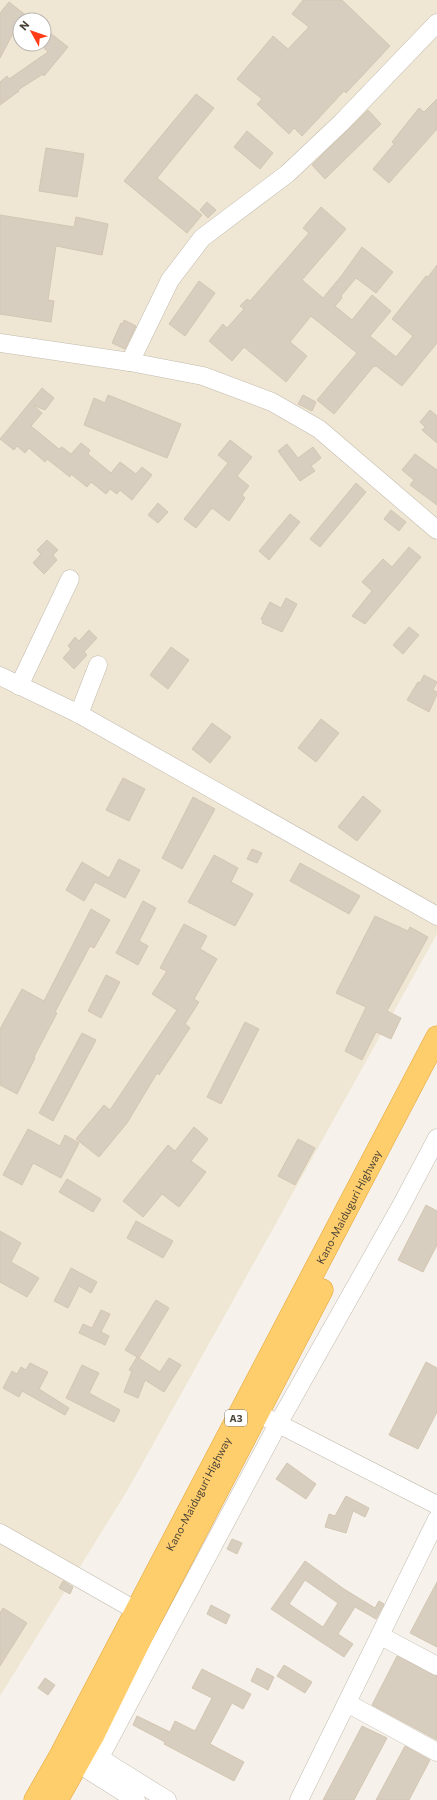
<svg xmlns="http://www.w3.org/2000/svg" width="437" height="1800" font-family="Commissioner,sans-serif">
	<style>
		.education { fill: #efe7d4; fill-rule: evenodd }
		.building { fill: #d8cec0; stroke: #d3c6b2; fill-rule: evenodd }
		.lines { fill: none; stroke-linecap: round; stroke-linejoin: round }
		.minor-casing { stroke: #c2baad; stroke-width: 19 }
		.highway-casing { stroke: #e2a438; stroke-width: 23 }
		.minor { stroke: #fff; stroke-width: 18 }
		.highway { stroke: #ffce6c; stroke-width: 22 }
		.labels { text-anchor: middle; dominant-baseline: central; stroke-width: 4; stroke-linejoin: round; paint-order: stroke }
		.shield { fill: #fff; stroke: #807b74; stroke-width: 1 }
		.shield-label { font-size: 10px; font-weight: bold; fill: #4a4338 }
		.street-label { font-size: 11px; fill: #4a4338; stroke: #fff }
	</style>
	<rect width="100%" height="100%" fill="#f6f2eb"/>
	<!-- education -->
	<path class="education" d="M0,0H437V934L127,1491L0,1696ZM20,20H44V44H20Z"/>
	<!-- building -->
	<g class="building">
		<path d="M303,0H342L390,46L346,93L344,91L302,136L294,128L289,134L257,104L262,99L237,79L273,36L288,49L309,27L292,14Z"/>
		<path d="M9,2L32,20H20L0,58V13Z"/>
		<path d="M44,28L68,47L44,76L43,74L18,90L19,91L0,105V82L7,76L9,79L48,52L44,48Z"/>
		<path d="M196,94L214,108L157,178L202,215L187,233L124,181Z"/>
		<path d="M437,99V129L389,183L373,169L394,144L392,142L419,108L424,112Z"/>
		<path d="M368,110L381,124L325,179L312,165Z"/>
		<path d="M247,131L273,153L260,169L234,147Z"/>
		<path d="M46,148L84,154L77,197L39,191Z"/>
		<path d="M207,202L216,210L208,218L200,210Z"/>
		<path d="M321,207L346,229L302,280L323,298L342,275L362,247L393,272L376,293L356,278L341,296L342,298L335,306L352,320L372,295L391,311L370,336L396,357L413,336L392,319L426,276L428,277L437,265V343L402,386L376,366L373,367L334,414L317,400L357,353L311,316L290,342L307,356L286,382L244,347L232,361L209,341L223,324L227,328L244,309L240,306L247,299L250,301L309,233L303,228Z"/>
		<path d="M0,215L74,227L76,217L108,224L102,255L56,246L48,300L54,301L51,322L0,314Z"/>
		<path d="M199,281L215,293L185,336L169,324Z"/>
		<path d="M124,320L136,326L125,349L112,343L121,323L123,324Z"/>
		<path d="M42,388L54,398L45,410L33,405L42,413L31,426L59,449L62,447L71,454L81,443L90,450L88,454L111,473L120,462L136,474L142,467L152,475L132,500L120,490L117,494L110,489L106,494L91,482L87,487L71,474L70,477L47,459L45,462L29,448L25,453L17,446L14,450L0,439Z"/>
		<path d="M108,395L181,424L167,458L84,425L94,398L105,403Z"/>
		<path d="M303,395L316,402L312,411L298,404Z"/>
		<path d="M430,410L437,416V443L422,430L425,427L420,422Z"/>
		<path d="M230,440L252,457L237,476L249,486L242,495L245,498L229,521L212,508L196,528L184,519L228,463L218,455Z"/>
		<path d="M287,444L298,458L313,447L321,458L311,466L315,471L300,481L278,451Z"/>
		<path d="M415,454L437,470V505L410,485L414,480L402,470Z"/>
		<path d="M356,483L366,492L320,547L310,539Z"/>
		<path d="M158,503L168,512L158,523L148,515Z"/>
		<path d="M391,510L406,522L399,531L384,519Z"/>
		<path d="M290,514L300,522L269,560L259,551Z"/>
		<path d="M47,540L58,550L53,555L57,560L44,574L33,563L41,554L37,550Z"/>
		<path d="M409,547L421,557L365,624L352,616L372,591L362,582L383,559L392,567Z"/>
		<path d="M286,598L297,604L282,632L262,623L263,621L261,619L270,602L281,608Z"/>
		<path d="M409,627L419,635L403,654L393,645Z"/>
		<path d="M89,630L97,638L84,652L87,655L74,669L63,658L71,649L68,646L75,637L79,641Z"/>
		<path d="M171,647L189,660L168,689L150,675Z"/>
		<path d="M424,675L437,682L433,690L437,692V694L429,712L407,700L418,682L420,683Z"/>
		<path d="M321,719L339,733L316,762L298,748Z"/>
		<path d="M212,723L231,737L210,763L192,749Z"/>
		<path d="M123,778L145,789L129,821L106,810Z"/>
		<path d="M363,796L381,811L357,841L338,827Z"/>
		<path d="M193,797L215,809L182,869L162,858Z"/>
		<path d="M252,849L262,853L257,863L247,859Z"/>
		<path d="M214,855L238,868L231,882L253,894L235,926L188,902Z"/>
		<path d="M119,859L140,870L125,898L95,882L84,901L66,890L82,862L109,878Z"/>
		<path d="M300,863L360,896L349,914L290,881Z"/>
		<path d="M143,901L156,908L139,941L148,946L138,965L116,953Z"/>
		<path d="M91,909L110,920L94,948L90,946L55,1012L57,1013L34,1057L35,1058L17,1094L0,1085V1029L22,989L44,1001Z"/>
		<path d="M375,916L408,931L410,927L428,937L387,1011L401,1018L391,1039L376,1032L362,1060L345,1051L366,1007L336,993Z"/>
		<path d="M184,924L207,936L200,949L217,959L194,999L199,1002L185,1024L190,1028L159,1075L157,1073L127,1123L99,1157L76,1139L104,1105L110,1110L177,1010L152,994L167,971L160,968Z"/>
		<path d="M106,975L120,982L101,1018L88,1011Z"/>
		<path d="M245,1022L259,1029L221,1104L207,1097Z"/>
		<path d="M82,1033L96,1040L53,1121L39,1113Z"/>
		<path d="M194,1127L208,1139L191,1161L206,1172L179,1207L162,1194L143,1217L123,1201L168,1145L175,1151Z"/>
		<path d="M28,1129L60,1146L65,1135L79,1143L61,1178L33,1163L22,1185L3,1175Z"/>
		<path d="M298,1139L315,1148L295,1185L278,1176Z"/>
		<path d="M67,1179L101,1199L93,1212L59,1192Z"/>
		<path d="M426,1205L437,1211V1245L423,1272L398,1260Z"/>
		<path d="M136,1221L173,1241L163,1258L127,1238Z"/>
		<path d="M0,1231L21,1243L11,1262L39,1278L27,1297L0,1282Z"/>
		<path d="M71,1268L97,1282L91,1293L79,1286L68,1308L54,1301Z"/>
		<path d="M156,1300L169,1308L139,1358L125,1350Z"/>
		<path d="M101,1310L110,1314L101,1332L109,1336L105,1345L79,1333L83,1324L92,1328Z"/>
		<path d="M137,1357L160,1372L169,1358L181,1365L164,1392L145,1380L138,1398L124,1392L132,1371L129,1370Z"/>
		<path d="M426,1362L437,1368V1412L418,1449L389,1435Z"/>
		<path d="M30,1363L48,1372L39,1389L69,1408L65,1415L22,1391L19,1397L3,1388L12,1371L17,1374L21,1367L26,1370Z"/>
		<path d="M82,1365L99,1373L89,1393L120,1410L114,1422L66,1398Z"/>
		<path d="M287,1463L316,1484L306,1499L276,1479Z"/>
		<path d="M346,1496L369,1508L365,1517L353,1511L346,1533L325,1527L329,1514L335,1516Z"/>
		<path d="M232,1539L242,1543L237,1554L227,1549Z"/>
		<path d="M305,1561L344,1589L375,1608L379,1601L384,1604L376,1619L355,1607L338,1634L353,1644L344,1657L271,1609ZM305,1580L338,1603L323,1627L289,1604Z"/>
		<path d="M63,1581L73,1587L70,1594L59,1588Z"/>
		<path d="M437,1582V1647L410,1633Z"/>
		<path d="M211,1605L230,1615L226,1624L207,1614Z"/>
		<path d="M3,1608L27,1623L0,1666V1613Z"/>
		<path d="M397,1656L437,1676V1740L372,1705Z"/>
		<path d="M284,1665L312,1682L305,1693L277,1676Z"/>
		<path d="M257,1668L274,1677L268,1690L251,1681Z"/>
		<path d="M202,1669L251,1694L243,1709L232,1703L210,1744L244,1762L234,1781L164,1744L165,1742L133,1725L137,1716L170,1732L175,1721L195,1731L212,1698L192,1688Z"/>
		<path d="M45,1678L55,1685L48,1695L38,1688Z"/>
		<path d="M362,1726L387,1738L354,1800H323Z"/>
		<path d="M405,1746L430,1760L409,1800H376Z"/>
	</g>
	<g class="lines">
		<defs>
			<g id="minor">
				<path d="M0,343L130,362L203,376L272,402L319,429L437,530"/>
				<path d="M130,362L170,280L202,238L287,174L341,123L437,23"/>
				<path d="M0,676L79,714L437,916"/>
				<path d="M19,686L70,579"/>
				<path d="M79,714L98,665"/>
				<path d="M267,1418L437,1505"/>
				<path d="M0,1533L135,1610"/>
				<path d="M381,1636L437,1666"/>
				<path d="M347,1703L437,1752"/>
				<path d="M98,1757L167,1800"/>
				<path d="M82,1766L136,1800"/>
				<path d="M92,1772L278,1424L401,1206L437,1138"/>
				<path d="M299,1800L437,1519"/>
			</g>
			<g id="highway">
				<path id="s1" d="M35,1800L59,1758L437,1037"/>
				<path d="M57,1800L94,1734L151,1618L322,1290"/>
			</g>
		</defs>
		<!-- minor casing -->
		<use href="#minor" class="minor-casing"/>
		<!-- highway casing -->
		<use href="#highway" class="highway-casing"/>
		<!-- minor -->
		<use href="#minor" class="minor"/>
		<!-- highway -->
		<use href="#highway" class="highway"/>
	</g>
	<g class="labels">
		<!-- shield labels -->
		<rect class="shield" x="225" y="1410" width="22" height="16" rx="3"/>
		<g class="shield-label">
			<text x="236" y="1418">A3</text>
		</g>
		<!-- street labels -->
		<g class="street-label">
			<text stroke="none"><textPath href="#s1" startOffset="671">Kano-Maiduguri Highway</textPath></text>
			<text stroke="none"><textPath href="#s1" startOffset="347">Kano-Maiduguri Highway</textPath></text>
		</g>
	</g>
	<!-- north arrow -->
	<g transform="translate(32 32) rotate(310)"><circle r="19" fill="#ffffff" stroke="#b7b4af"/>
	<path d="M0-3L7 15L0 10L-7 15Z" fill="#ff3b18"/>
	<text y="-6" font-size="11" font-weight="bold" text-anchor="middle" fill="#4a4338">N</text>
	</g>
</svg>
